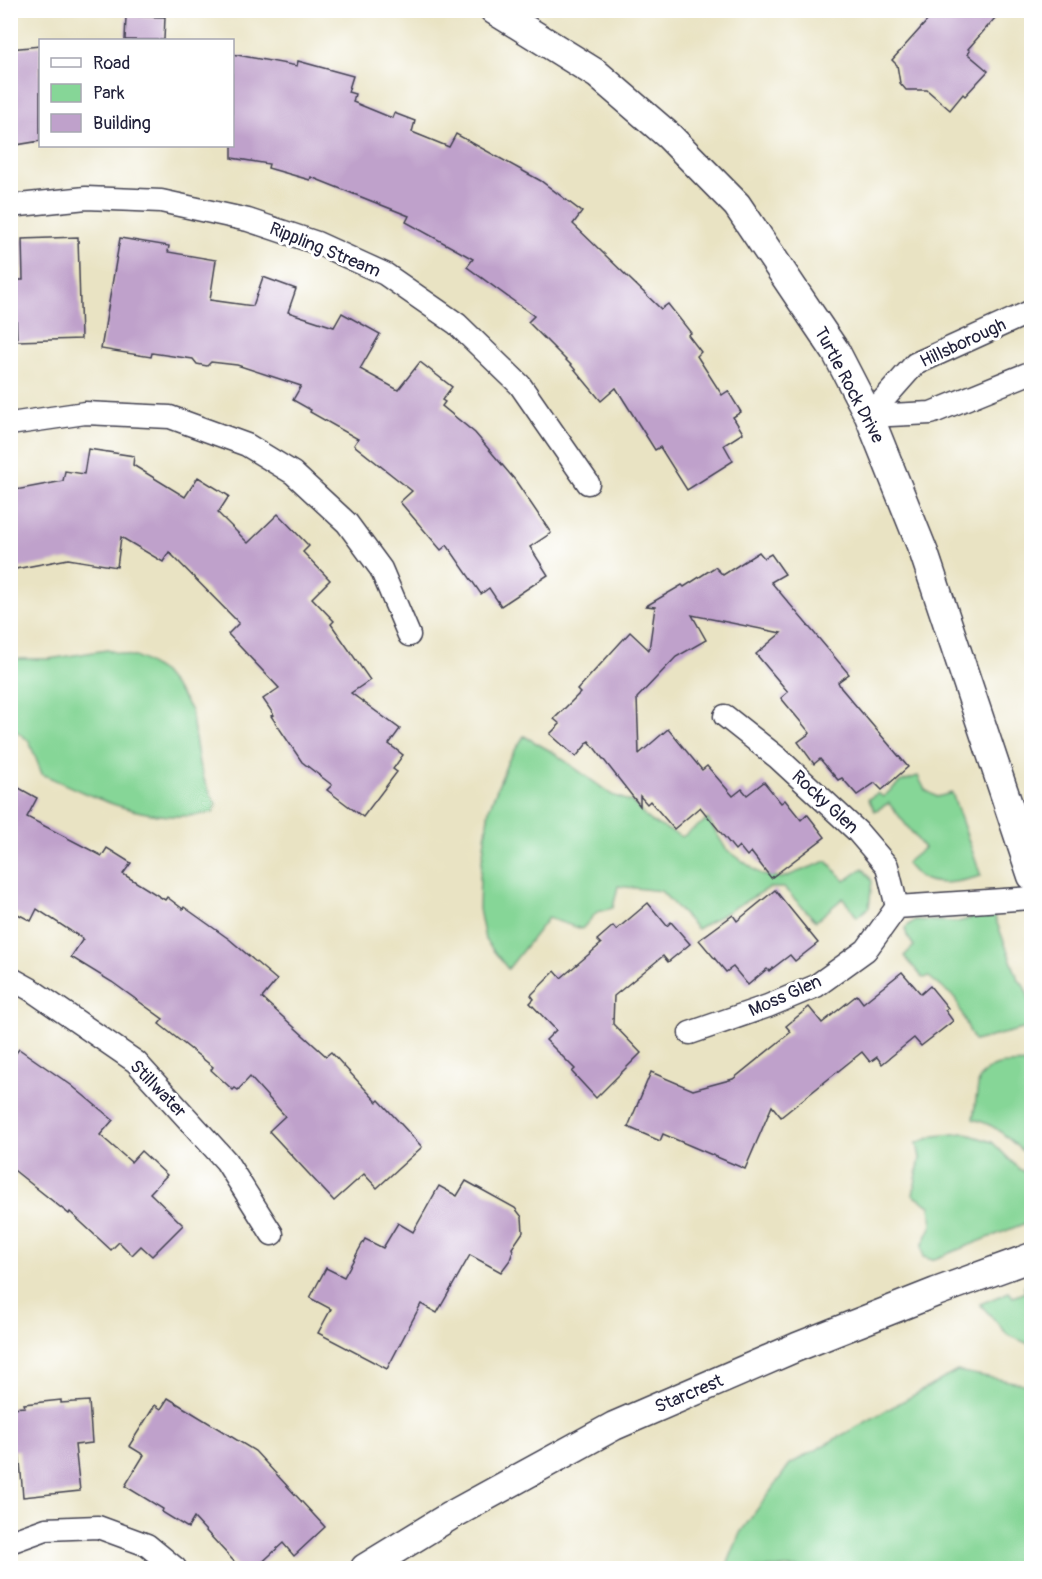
<svg xmlns="http://www.w3.org/2000/svg" width="1042" height="1579" font-family="Pangolin,sans-serif">
	<style>
		.green { fill: #86d697; stroke: #547c69; stroke-width: 1.5 }
		.building { fill: #bfa1cb }
		.lines { fill: none; stroke-linecap: round; stroke-linejoin: round }
		.minor-casing { stroke: #403f4f; stroke-width: 25 }
		.tertiary-casing { stroke: #403f4f; stroke-width: 31 }
		.minor { stroke: #fff; stroke-width: 22 }
		.tertiary { stroke: #fff; stroke-width: 28 }
		.labels { text-anchor: middle; dominant-baseline: central; stroke-width: 6; stroke-linejoin: round; paint-order: stroke }
		.street-label { font-size: 18px; fill: #22223b; stroke: #fff }
	</style>
	<rect width="100%" height="100%" fill="#fff"/>
	<filter id="ink" filterUnits="userSpaceOnUse"><feTurbulence type="fractalNoise" baseFrequency=".0167" numOctaves="2"/><feDisplacementMap in="SourceGraphic" scale="12" xChannelSelector="R" yChannelSelector="G"/><feConvolveMatrix kernelMatrix="1 2 1 2 8 2 1 2 1" color-interpolation-filters="sRGB"/></filter>
	<filter id="wash" filterUnits="userSpaceOnUse"><feTurbulence type="fractalNoise" baseFrequency=".008" numOctaves="4" result="noise"/><feDisplacementMap in="SourceGraphic" scale="24" xChannelSelector="R" yChannelSelector="G"/><feGaussianBlur stdDeviation="1.35" result="paint"/><feColorMatrix in="noise" values="0 0 0 0 0 0 0 0 0 0 0 0 0 0 0 0 0 1.4 0 .05"/><feComposite in="paint" operator="in"/></filter>
	<g filter="url(#wash)">
		<rect width="100%" height="100%" fill="#e9e3c3"/>
		<!-- green -->
		<g class="green">
			<path d="M107,650L142,659L163,673L184,699L191,711L199,764L205,782L216,804L214,812C151,827 98,799 42,774L29,741L11,727V659H49Z"/>
			<path d="M524,736L554,753L612,795L632,802L650,821L682,837L708,819L726,849L762,875L782,878L827,861L845,881L863,868L872,881L869,907L857,917L843,898L816,921L784,888H769L697,929L661,891L618,886L613,908L597,912L582,929L548,918L508,969L485,940L479,909L480,876L489,809L508,761Z"/>
			<path d="M918,776L925,790L937,797L952,793L981,876C963,881 937,888 920,877C915,874 910,867 906,863L924,848L889,803L875,811L868,799L878,793L883,797L900,782Z"/>
			<path d="M993,912L1018,979C1031,991 1031,1011 1031,1027L974,1041L955,998L929,977L923,978L904,956L914,946L907,936L905,928L915,920L958,922Z"/>
			<path d="M1031,1063H1032L1031,1158C1008,1141 1003,1127 973,1119L979,1080C990,1059 1013,1065 1031,1063Z"/>
			<path d="M964,1133L992,1142L1019,1169L1031,1175V1221L932,1260L923,1257L922,1246L932,1225L930,1206L913,1195L920,1158L917,1143L935,1136Z"/>
			<path d="M1031,1283V1345L1008,1335L980,1304L1009,1292L1013,1297L1025,1292L1024,1286Z"/>
			<path d="M957,1371L1029,1385L1031,1382V1568H726L740,1533L790,1464Z"/>
		</g>
		<g id="blocks">
			<!-- building -->
			<g class="building">
				<path d="M937,10H1002L968,49L970,51L968,54L988,71L965,96L963,94L950,110L927,90H906L900,83L897,65L892,60Z"/>
				<path d="M126,16L165,17L164,40H125Z"/>
				<path d="M40,46V141L10,146V49Z"/>
				<path d="M232,54L297,66L298,61L353,76L348,92L355,94L353,102L392,118L394,113L415,121L412,132L449,147L456,134L541,181L582,212L573,224L661,309L668,304L691,333L688,335L701,352L697,356L722,395L728,391L741,412L733,417L743,433L724,445L733,461L687,490L660,447L655,450L616,388L601,401L572,366L528,322L534,316L467,267L473,259L406,222L409,216L311,177L310,180L268,168L269,164L232,158Z"/>
				<path d="M78,237L81,339L17,341L15,280H23L22,239Z"/>
				<path d="M120,238L169,246L168,252L216,260L210,300L253,306L263,277L296,289L288,312L334,327L342,313L380,334L360,369L398,390L420,362L452,387L442,400L445,402L442,406L475,433L515,480L551,533L530,547L548,575L501,606L489,588L481,594L447,545L441,550L400,502L412,491L354,445L358,439L310,412L311,410L293,400L301,386L237,365L211,362L207,366L197,364L193,359L152,353L151,357L101,349Z"/>
				<path d="M88,449L134,456L133,465L185,497L198,477L229,496L218,513L248,543L278,514L309,546L303,552L330,580L312,598L334,621L331,624L370,680L351,693L400,729L389,744L403,755L393,769L397,772L363,817L327,790L332,785L302,762L271,716L274,715L263,699L279,688L228,634L239,623L169,552L163,562L121,537L117,567L68,559L10,570V491L63,481L65,471L84,474Z"/>
				<path d="M759,552L764,558L771,554L785,574L771,582L849,674L838,682L841,688L908,767L882,790L875,783L857,795L842,778L838,780L820,759L814,764L798,742L810,733L781,698L788,692L756,654L781,633L692,615L706,640L676,657L637,698L639,754L668,729L702,770L707,766L733,796L742,789L747,795L764,782L781,803L785,800L801,820L807,814L825,837L771,878L751,852L747,856L739,846L735,850L700,807L674,829L650,801L647,804L640,796V806L589,741L576,757L550,734L560,724L554,719L580,693L577,690L630,632L649,650L655,607L646,606L682,585L684,587L715,567L723,575Z"/>
				<path d="M10,783L37,798L27,817L102,856L107,848L131,863L123,874L165,900L167,897L183,909L184,907L229,939L277,980L262,998L326,1056L331,1052L377,1102L379,1100L422,1147L377,1188L364,1174L334,1201L269,1131L285,1116L250,1077L238,1090L235,1088L233,1090L211,1070L213,1067L159,1024L163,1019L112,982L71,957L83,939L37,909L31,921L10,910Z"/>
				<path d="M775,890L818,943L795,961L790,955L769,971L767,969L748,985L733,967L726,972L699,940L733,915L737,921Z"/>
				<path d="M648,903L667,926L671,922L690,944L668,962L663,956L614,996L613,1024L641,1053L596,1098L572,1072L575,1069L546,1040L556,1030L530,1003L534,999L531,995L555,971L561,978L601,944L597,940L613,926L616,930Z"/>
				<path d="M902,972L921,994L930,986L948,1008L945,1010L953,1021L921,1046L914,1038L882,1064L877,1057L870,1062L862,1052L781,1117L772,1106L745,1169L663,1134L660,1141L628,1127L651,1072L693,1090L733,1079L791,1032L786,1026L809,1007L822,1023L857,995L863,1003Z"/>
				<path d="M19,1049L71,1085L113,1120L100,1135L131,1162L141,1151L167,1175L150,1193L183,1225L152,1256L141,1246L132,1255L119,1242L111,1250L70,1212L69,1214L10,1167V1061Z"/>
				<path d="M466,1181L515,1208L522,1217L523,1232L512,1248L513,1251L510,1260L501,1272L470,1255L437,1313L421,1304L387,1369L318,1333L331,1309L310,1298L326,1268L344,1277L365,1239L383,1248L398,1223L413,1232L439,1186L457,1196Z"/>
				<path d="M168,1398L255,1451L325,1527L294,1556L283,1543L255,1569H241L194,1518L188,1528L162,1512L163,1509L125,1486L144,1455L129,1446L155,1405L161,1409Z"/>
				<path d="M61,1400V1403L89,1401L92,1443L75,1445L80,1491L23,1497L19,1450L10,1451V1408L25,1407L24,1404Z"/>
			</g>
		</g>
	</g>
	<g filter="url(#ink)">
		<use href="#blocks" fill-opacity="0" stroke="#403f4f" stroke-width="1.5"/>
		<g class="lines">
			<defs>
				<g id="minor">
					<path d="M10,206L86,198L161,201L248,220L317,243L385,274L457,324L520,385L588,483"/>
					<path d="M869,416L915,364L1032,311"/>
					<path d="M869,416L931,413L1032,372"/>
					<path d="M10,424L85,413L170,417L247,445L293,473L347,523L381,569L409,635"/>
					<path d="M725,716L778,758L857,831L887,866L897,907"/>
					<path d="M10,978L30,989L136,1062L226,1161L272,1234"/>
					<path d="M690,1033L768,1006L816,986L866,950L897,907L1032,898"/>
					<path d="M10,1542L46,1529L98,1527L147,1545L175,1568"/>
				</g>
				<g id="tertiary">
					<path d="M494,10L597,74L669,136L737,205L836,352L869,416L924,553L1032,876"/>
					<path d="M365,1568L450,1516L614,1426L797,1347L936,1292L1032,1257"/>
				</g>
			</defs>
			<!-- minor casing -->
			<use href="#minor" class="minor-casing"/>
			<!-- tertiary casing -->
			<use href="#tertiary" class="tertiary-casing"/>
			<!-- minor -->
			<use href="#minor" class="minor"/>
			<!-- tertiary -->
			<use href="#tertiary" class="tertiary"/>
		</g>
	</g>
	<g class="labels">
		<!-- street labels -->
		<g class="street-label">
			<text transform="translate(325 250) rotate(22)">Rippling Stream</text>
			<text transform="translate(963 343) rotate(-25)">Hillsborough</text>
			<text transform="translate(849 385) rotate(62)">Turtle Rock Drive</text>
			<text transform="translate(825 802) rotate(43)">Rocky Glen</text>
			<text transform="translate(785 996) rotate(-24)">Moss Glen</text>
			<text transform="translate(158 1089) rotate(46)">Stillwater</text>
			<text transform="translate(689 1394) rotate(-23)">Starcrest</text>
		</g>
	</g>
	<!-- margin -->
	<rect width="1042" height="1579" fill="none" stroke="#fff" stroke-width="36"/>
	<!-- legend -->
	<rect x="39" y="39" width="195" height="108" fill="#ffffff" stroke="#a7a7b1" stroke-width="1.5"/>
	<rect x="51" y="58" width="30" height="9" fill="#ffffff" stroke="#a7a7b1" stroke-width="1.5"/>
	<text x="93" y="69" font-size="18" fill="#22223b">Road</text>
	<rect x="51" y="84" width="30" height="18" fill="#86d697" stroke="#a7a7b1" stroke-width="1.5"/>
	<text x="93" y="99" font-size="18" fill="#22223b">Park</text>
	<rect x="51" y="114" width="30" height="18" fill="#bfa1cb" stroke="#a7a7b1" stroke-width="1.5"/>
	<text x="93" y="129" font-size="18" fill="#22223b">Building</text>
</svg>
